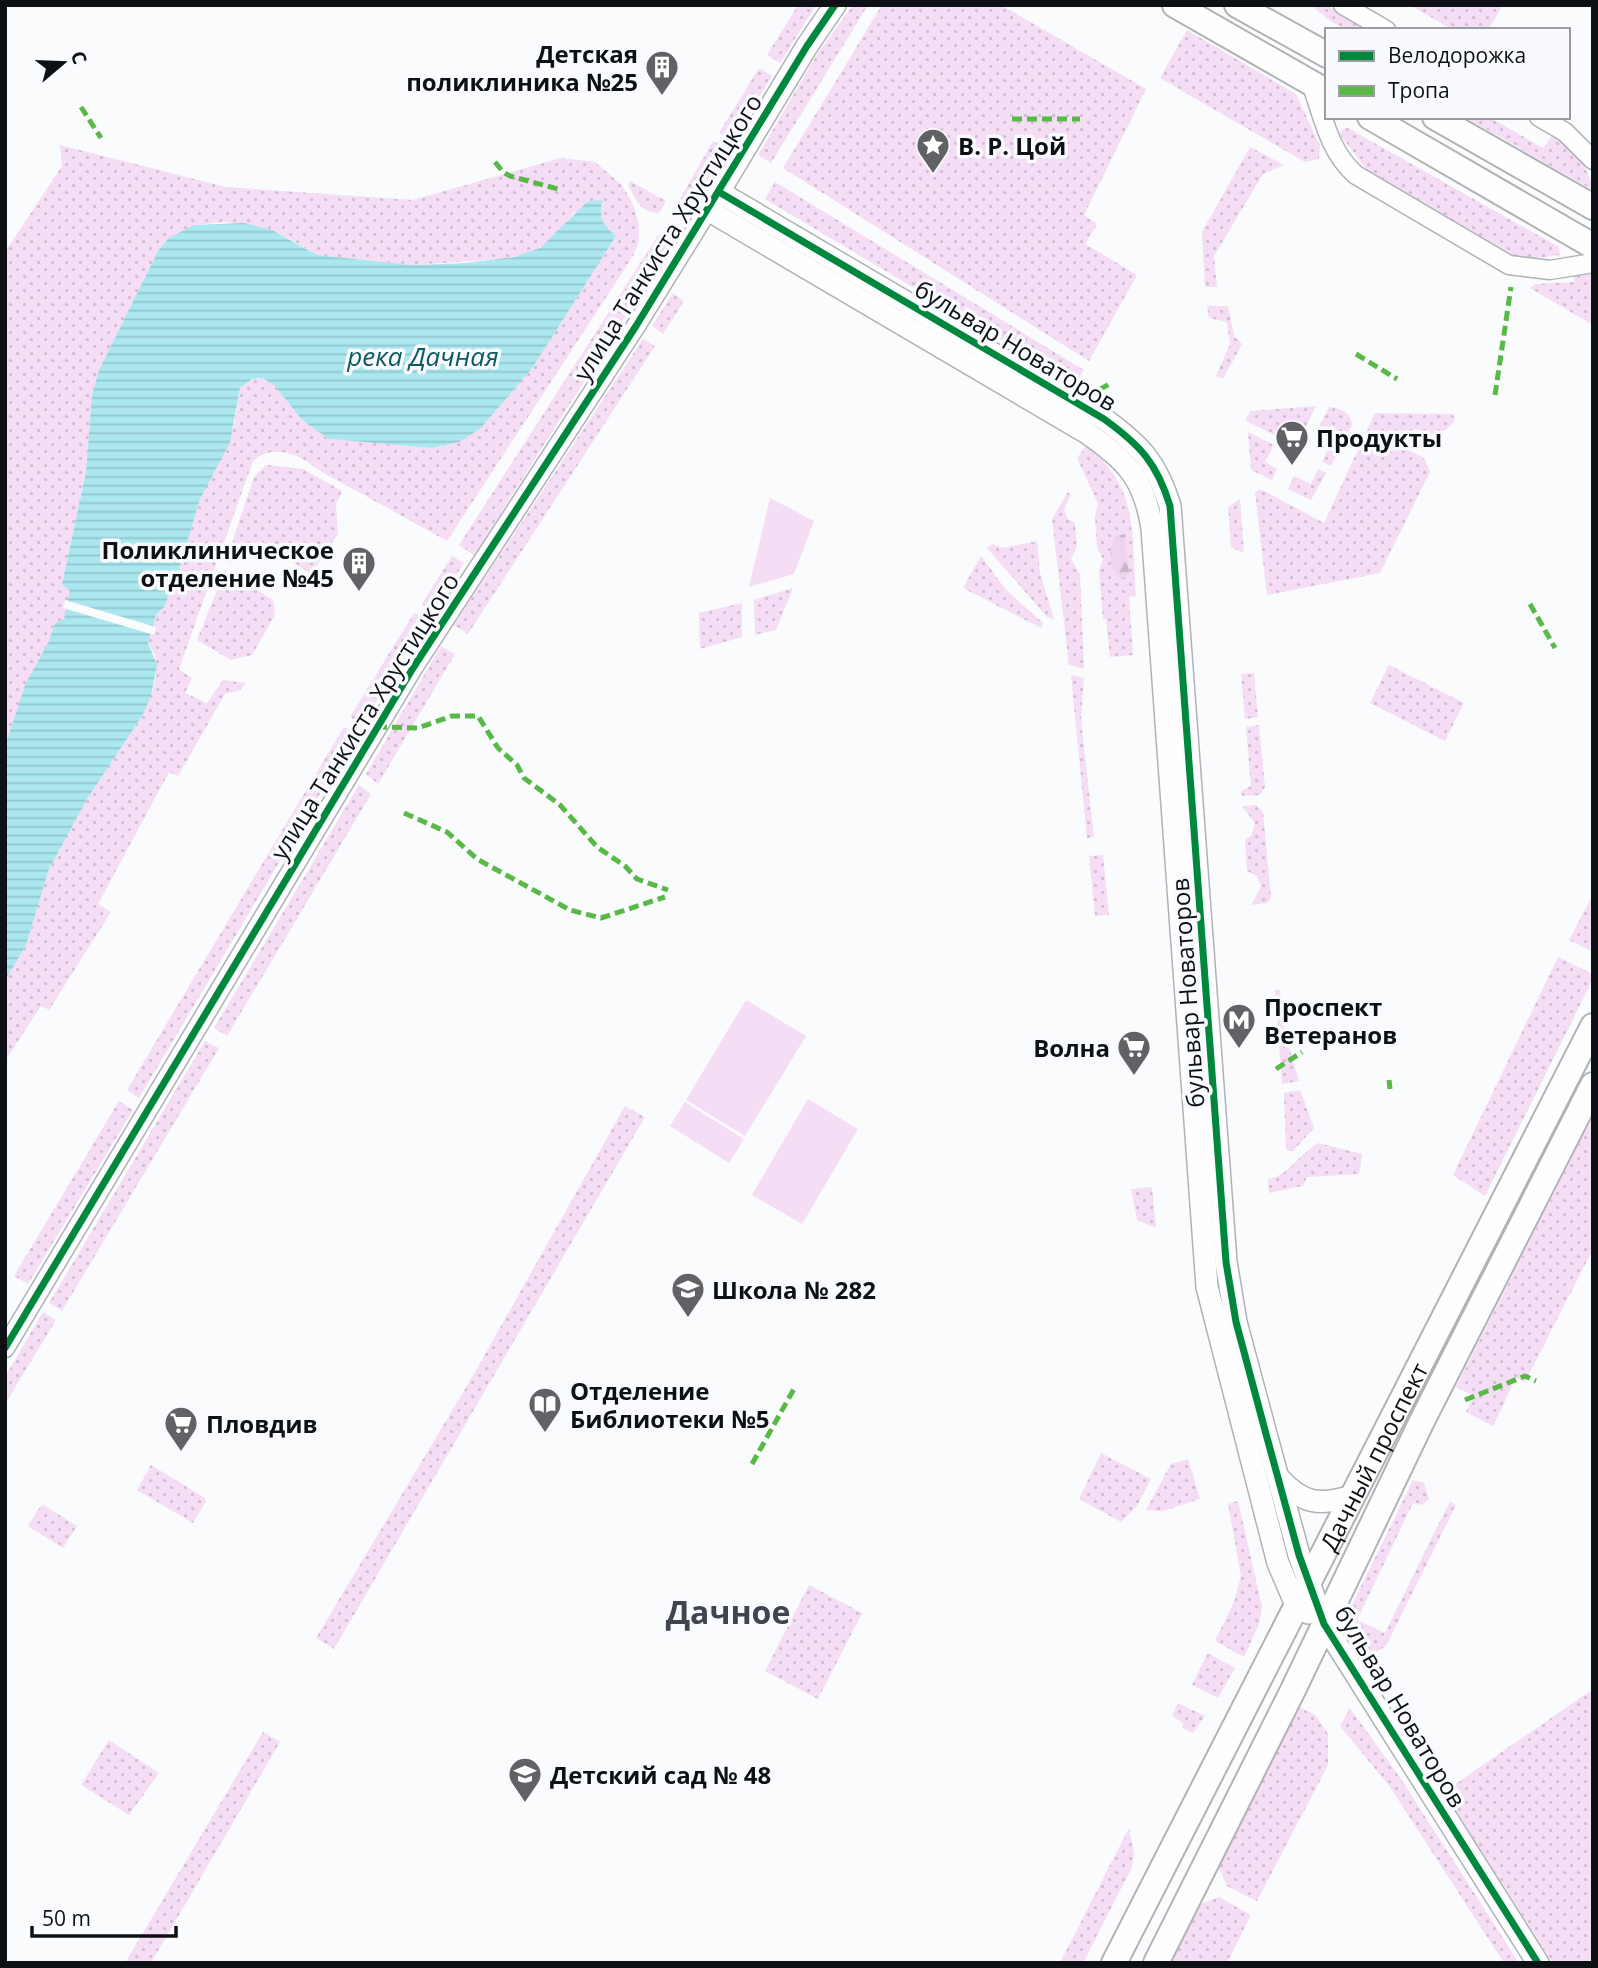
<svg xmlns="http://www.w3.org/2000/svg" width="1598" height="1968" font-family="'Open Sans',sans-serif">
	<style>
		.grass { fill: url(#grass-dots) }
		.forest { fill: url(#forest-firs) }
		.garden { fill: #f4ddf5 }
		.water { fill: url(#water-rules) }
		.pier { fill: #fafbfc }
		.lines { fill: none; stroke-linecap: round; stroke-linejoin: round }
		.minor-casing { stroke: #b0b2b5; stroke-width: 21 }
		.tertiary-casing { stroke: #b0b2b5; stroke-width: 24 }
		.secondary-casing { stroke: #b0b2b5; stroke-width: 28 }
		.minor { stroke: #fefeff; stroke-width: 18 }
		.tertiary { stroke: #fefeff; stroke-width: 21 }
		.secondary { stroke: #fefeff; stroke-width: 24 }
		.quiet { stroke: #58b947; stroke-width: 5; stroke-dasharray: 10 5; stroke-linecap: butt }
		.cycleway-casing { stroke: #f9fafd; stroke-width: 11 }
		.cycleway { stroke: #00873e; stroke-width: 7 }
		.labels { text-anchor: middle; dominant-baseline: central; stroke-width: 7; stroke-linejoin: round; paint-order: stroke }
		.poi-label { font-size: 24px; font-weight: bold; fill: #0d1014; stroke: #f9fafd; text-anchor: start }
		.street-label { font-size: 24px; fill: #0d1014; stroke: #f9fafd }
		.water-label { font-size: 26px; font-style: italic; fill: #0d5a61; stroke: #f9fafd }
		.district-label { font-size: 32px; font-weight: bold; fill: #3f4450; stroke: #f9fafd }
	</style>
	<defs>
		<pattern id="grass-dots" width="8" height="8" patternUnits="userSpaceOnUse" patternTransform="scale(1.75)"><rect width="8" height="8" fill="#f4ddf5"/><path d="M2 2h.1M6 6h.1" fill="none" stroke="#d0bdd1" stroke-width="1.8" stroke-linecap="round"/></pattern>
		<pattern id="forest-firs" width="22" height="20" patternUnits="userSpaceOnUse" patternTransform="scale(1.75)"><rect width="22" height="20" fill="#eed4ef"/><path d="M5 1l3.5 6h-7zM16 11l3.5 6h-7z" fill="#cbb5cc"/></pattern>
		<pattern id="water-rules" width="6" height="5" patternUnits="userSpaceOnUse" patternTransform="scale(1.75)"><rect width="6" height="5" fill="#aae7ee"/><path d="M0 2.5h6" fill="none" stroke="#91c5cb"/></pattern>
	</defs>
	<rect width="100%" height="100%" fill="#fafbfc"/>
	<!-- grass -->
	<g class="grass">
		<path d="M798,5H816L780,63L767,55Z"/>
		<path d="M853,5H868L771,163L758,155L818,53Z"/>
		<path d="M882,5H1001L1146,89L1084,215L1097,224L1085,244L1137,275L1089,361L783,168Z"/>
		<path d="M1311,5H1327L1369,30C1337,30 1334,24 1311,5Z"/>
		<path d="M1410,5H1503L1488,30H1453Z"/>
		<path d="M1187,30L1296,94L1320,146L1319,159L1305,162L1160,78Z"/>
		<path d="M759,68L772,76L733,141L719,133Z"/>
		<path d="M1465,117H1489L1543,148L1553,135C1573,147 1589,167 1593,190Z"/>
		<path d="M1346,127L1559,247L1560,255L1529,259L1513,256L1367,170L1341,136L1340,132Z"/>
		<path d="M713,141L728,149L694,208L680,199Z"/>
		<path d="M60,145L226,187L413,200L561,158L595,162L621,184L632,202L639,225V241L633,256L447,541L317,469C301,454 272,443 253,461L179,669L192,678L185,693L207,703L223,680L246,683L240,690L225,694L178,776L169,772L98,904L111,912L49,1010L41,1006L5,1061V981L26,945L49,869L87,799L142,716L151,696L156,676L155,655L148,643L156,613L164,607L180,566L200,499L234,426L240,388L252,379L263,378L275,386L302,420L329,439L432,448L459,442L480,429L533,367L616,236L604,227L600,214L575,212L549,243L529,253L502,259L412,265L317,255L288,238L226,222L194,225L158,251L99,370L92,395L86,472L62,583L71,591L64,620L55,623L49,641L25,685L5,746V252L62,166Z"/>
		<path d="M1250,147L1284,165L1263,174L1214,256L1217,287H1205L1202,232Z"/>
		<path d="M630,181L666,201L659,213C640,213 636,199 628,185Z"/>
		<path d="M775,182L1084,370L1075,384L765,199Z"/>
		<path d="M659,234L672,243L474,555L459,545Z"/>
		<path d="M1593,273V325L1530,288L1535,284L1574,282L1573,274Z"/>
		<path d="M673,293L684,301L663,334L652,326Z"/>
		<path d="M1207,306H1228L1234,336L1242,344L1223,379L1216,376L1230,344L1227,322L1209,318Z"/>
		<path d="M643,339L655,346L468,634L454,625Z"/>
		<path d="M1316,406L1305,428L1287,420L1278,437L1245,420L1251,411Z"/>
		<path d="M1329,407C1340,408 1351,412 1352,425L1331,466L1322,462L1332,441L1316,433Z"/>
		<path d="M1375,413L1453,414L1455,420C1443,437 1433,436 1415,429L1405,448L1424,458L1430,472L1380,573L1267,595L1255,492L1260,489L1266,492L1324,523Z"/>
		<path d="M1248,432L1274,445L1265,462L1277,469L1272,480L1251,470Z"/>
		<path d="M1086,446C1140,486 1131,535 1136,596L1129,597L1133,655L1110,657L1106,619H1103L1099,570L1103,559L1097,547L1095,517L1098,504L1077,458Z"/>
		<path d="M266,465L303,469L342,491L336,504L338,534L311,574L260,541L254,550L244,545L232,564L226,560L254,477Z"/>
		<path d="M1318,469L1326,473L1311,500L1288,489L1294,476L1311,484Z"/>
		<path d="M1068,492L1071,494L1064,510L1068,519L1075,523L1077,546L1071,559L1080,574L1084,669L1069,665L1052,519Z"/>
		<path d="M1240,499L1244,553L1231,547L1228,507Z"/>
		<path d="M1037,541L1040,573L1054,619L1047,617L987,548L993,544L1002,548Z"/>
		<path d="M452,556L464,563L433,611L422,604Z"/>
		<path d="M981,556L1006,590L1043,623L1041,628L963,588Z"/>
		<path d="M225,570L273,600L275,615L252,655L231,660L197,640Z"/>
		<path d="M793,588L776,630L755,635L754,600Z"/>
		<path d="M742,603V637L700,649L699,613Z"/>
		<path d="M414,613L426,620L362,724L350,717Z"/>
		<path d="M441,646L455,654L378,784L366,774Z"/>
		<path d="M1389,665L1464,703L1445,741L1370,703Z"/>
		<path d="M1254,673L1258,717L1245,719L1241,674Z"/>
		<path d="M1071,675L1084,678L1081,720L1094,837L1087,838Z"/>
		<path d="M1259,725L1265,787L1260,795L1242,796L1241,791L1251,786L1246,727Z"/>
		<path d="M344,727L356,733L139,1098L127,1090Z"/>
		<path d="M359,785L371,794L227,1036L214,1028Z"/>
		<path d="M1256,805L1263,812L1271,898L1267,903L1251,905L1261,887L1257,876L1247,871L1245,840L1251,836L1255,823L1242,806Z"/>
		<path d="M1103,855L1109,915L1095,916L1089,856Z"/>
		<path d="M1593,894V952L1569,940Z"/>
		<path d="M1558,957L1593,974V979L1485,1196L1453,1175Z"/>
		<path d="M1275,990H1280L1285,1033L1299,1081L1282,1084Z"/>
		<path d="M205,1041L219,1048L62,1311L49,1303Z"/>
		<path d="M1300,1090L1314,1128L1293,1151L1286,1150L1284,1093Z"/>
		<path d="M119,1101L133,1110L28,1284L14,1276Z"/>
		<path d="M625,1106L645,1117L334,1649L316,1638L474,1374Z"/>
		<path d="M1593,1116V1249L1525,1382L1516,1378L1493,1426L1466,1412L1474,1396L1456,1387Z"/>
		<path d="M1319,1143L1362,1154L1359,1174L1307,1177L1303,1186L1269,1193L1268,1179C1290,1176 1300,1152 1319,1143Z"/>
		<path d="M1152,1187L1156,1228L1137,1220L1131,1189Z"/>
		<path d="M43,1312L56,1320L5,1404V1377Z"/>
		<path d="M1101,1453L1151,1479L1137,1506L1121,1522L1079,1499Z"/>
		<path d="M1188,1459L1200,1499L1163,1511L1146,1510L1171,1464Z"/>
		<path d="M151,1465L205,1498L206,1501L193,1523L137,1490Z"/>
		<path d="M1413,1480L1424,1483L1429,1499L1422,1505L1413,1503L1357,1620L1385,1633L1450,1501L1456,1505L1386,1646L1375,1653L1371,1652L1352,1621L1351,1607Z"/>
		<path d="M1238,1501L1262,1607L1259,1624L1244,1657L1215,1641L1234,1602L1241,1576L1228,1504Z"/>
		<path d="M42,1504L77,1526L63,1548L28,1526Z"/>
		<path d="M809,1585L862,1613L818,1699L765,1671Z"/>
		<path d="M1208,1653L1235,1668L1218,1698L1192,1685Z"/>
		<path d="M1593,1689V1963H1553L1444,1792Z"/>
		<path d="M1178,1703L1205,1716L1193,1733L1182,1728L1183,1723L1172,1716Z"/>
		<path d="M1299,1707L1315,1715L1328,1734V1765L1257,1901L1227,1886L1219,1868Z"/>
		<path d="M1350,1708L1401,1779L1519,1963H1504L1390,1787L1340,1726Z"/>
		<path d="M263,1732L280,1742L151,1963H125Z"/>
		<path d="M109,1740L159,1773L129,1815L81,1785Z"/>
		<path d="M1129,1828L1134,1854L1132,1867L1083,1963H1060Z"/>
		<path d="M1219,1897L1251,1915L1227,1963H1171L1201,1904Z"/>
	</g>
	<!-- forest -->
	<path class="forest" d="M1116,535H1125L1129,574L1121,579C1108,570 1108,548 1116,535Z"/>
	<!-- garden -->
	<g class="garden">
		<path d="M770,498L814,521L794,574L749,587Z"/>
		<path d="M746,1000L806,1036L745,1136L686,1100Z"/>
		<path d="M808,1099L858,1129L802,1224L752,1195Z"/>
		<path d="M685,1102L744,1139L729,1163L670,1126Z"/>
	</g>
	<!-- water -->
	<path class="water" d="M602,200C599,218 602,225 616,236L533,367L480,429L459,442L432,448L329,439L302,420L275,386L263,378L252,379L240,388L230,442L200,499L180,566L164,607L156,614L148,643L157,665L151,696L142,716L87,799L49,869L26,945L5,981V746L25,685L49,641L55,623L64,619L70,591L62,584L86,472L92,395L99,370L158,251L169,238L194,225L244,223L272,230L317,255L412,265L465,263L514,257L540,248L587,202Z"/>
	<!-- pier -->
	<path class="pier" d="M65,600L156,627L154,635L63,608Z"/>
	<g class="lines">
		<defs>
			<g id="minor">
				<path d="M1343,5L1386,30"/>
				<path d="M1311,83C1323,116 1329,152 1356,175L1509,265L1550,270L1593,263"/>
				<path d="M1539,117L1565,132L1593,160"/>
				<path d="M5,1348L413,668L636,326L708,210"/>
			</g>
			<g id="tertiary">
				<path d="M835,5L807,46L708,210L1087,433C1127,461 1144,478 1152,528L1207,1287L1278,1563L1296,1605L1308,1613"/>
				<path d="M719,192L1104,419C1140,445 1157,463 1170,506L1226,1262L1236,1322L1266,1434L1299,1555L1324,1624L1538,1963"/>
				<path d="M1279,1478C1302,1504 1320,1506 1352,1496"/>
			</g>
			<g id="secondary">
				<path d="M1175,5L1327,92"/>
				<path d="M1237,5L1327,55"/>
				<path d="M1370,117L1593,246"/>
				<path d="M1435,117L1593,207"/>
				<path id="s1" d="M1114,1963L1593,1026"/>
				<path d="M1156,1963L1292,1692L1422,1421L1593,1085"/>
			</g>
		</defs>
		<!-- minor casing -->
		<use href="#minor" class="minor-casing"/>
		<!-- tertiary casing -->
		<use href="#tertiary" class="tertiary-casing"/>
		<!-- secondary casing -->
		<use href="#secondary" class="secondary-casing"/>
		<!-- minor -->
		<use href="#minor" class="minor"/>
		<!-- tertiary -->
		<use href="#tertiary" class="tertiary"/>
		<!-- secondary -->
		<use href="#secondary" class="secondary"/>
		<!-- quiet -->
		<g class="quiet">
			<path d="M81,107L101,138"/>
			<path d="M1012,119H1080"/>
			<path d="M495,162L503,172L510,176L558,189"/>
			<path d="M1356,354L1397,379"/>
			<path d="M1085,387L1099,390L1111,383"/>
			<path d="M1495,395L1511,287"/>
			<path d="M1530,604L1555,648"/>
			<path d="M377,727L418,728L452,716H478L498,748L517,765L524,778L560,805L597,847L625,866L637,879L668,890"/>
			<path d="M404,813L447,832L477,859L570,910L601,918L665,897"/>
			<path d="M1276,1069L1302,1052"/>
			<path d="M1389,1080L1390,1089"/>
			<path d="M1465,1400L1525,1376L1536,1381"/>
			<path d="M752,1464L795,1387"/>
		</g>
		<defs>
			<g id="cycleway">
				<path d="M719,192L1104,419C1140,445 1157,463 1170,506L1226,1262L1236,1322L1266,1434L1299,1555L1324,1624L1538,1963"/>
				<path d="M5,1348L413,668L636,326L807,46L835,5"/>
			</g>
		</defs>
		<!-- cycleway casing -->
		<use href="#cycleway" class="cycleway-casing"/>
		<!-- cycleway -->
		<use href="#cycleway" class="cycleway"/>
	</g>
	<!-- icons -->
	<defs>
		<symbol id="building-pin" viewBox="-11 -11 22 30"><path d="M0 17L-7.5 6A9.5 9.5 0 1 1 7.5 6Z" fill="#606265" stroke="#f9fafd"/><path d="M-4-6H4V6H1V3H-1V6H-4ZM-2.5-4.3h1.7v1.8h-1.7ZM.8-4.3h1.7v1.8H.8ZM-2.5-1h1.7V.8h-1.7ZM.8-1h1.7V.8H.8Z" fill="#fff"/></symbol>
		<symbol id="sight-pin" viewBox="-11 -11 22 30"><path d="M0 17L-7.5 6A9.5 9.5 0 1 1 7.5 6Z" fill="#606265" stroke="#f9fafd"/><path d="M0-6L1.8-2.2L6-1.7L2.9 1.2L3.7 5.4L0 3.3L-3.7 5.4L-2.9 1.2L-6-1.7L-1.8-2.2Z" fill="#fff"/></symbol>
		<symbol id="supermarket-pin" viewBox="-11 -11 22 30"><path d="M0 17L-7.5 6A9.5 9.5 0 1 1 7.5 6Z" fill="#606265" stroke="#f9fafd"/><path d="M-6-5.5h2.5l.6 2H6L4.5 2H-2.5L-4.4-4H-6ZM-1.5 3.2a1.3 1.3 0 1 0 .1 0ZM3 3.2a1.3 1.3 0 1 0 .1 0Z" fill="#fff"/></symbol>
		<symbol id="metro-pin" viewBox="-11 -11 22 30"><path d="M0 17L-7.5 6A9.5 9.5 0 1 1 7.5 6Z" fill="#606265" stroke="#f9fafd"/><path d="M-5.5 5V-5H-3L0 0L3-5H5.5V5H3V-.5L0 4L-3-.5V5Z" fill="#fff"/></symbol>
		<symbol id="school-pin" viewBox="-11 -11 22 30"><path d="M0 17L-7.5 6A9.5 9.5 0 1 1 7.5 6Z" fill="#606265" stroke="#f9fafd"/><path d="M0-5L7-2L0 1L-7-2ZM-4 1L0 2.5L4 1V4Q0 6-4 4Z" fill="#fff"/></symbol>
		<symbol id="library-pin" viewBox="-11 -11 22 30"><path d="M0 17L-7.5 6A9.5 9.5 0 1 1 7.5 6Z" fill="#606265" stroke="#f9fafd"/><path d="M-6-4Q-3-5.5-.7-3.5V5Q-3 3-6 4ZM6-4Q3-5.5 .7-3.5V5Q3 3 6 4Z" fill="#fff"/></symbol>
	</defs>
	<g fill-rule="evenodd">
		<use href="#building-pin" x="643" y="48" width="38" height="52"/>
		<use href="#sight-pin" x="914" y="126" width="38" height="52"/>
		<use href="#supermarket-pin" x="1273" y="418" width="38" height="52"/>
		<use href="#building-pin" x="340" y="544" width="38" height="52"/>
		<use href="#metro-pin" x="1220" y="1001" width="38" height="52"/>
		<use href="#supermarket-pin" x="1115" y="1028" width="38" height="52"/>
		<use href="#school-pin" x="669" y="1270" width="38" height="52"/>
		<use href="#library-pin" x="526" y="1385" width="38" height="52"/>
		<use href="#supermarket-pin" x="162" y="1404" width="38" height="52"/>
		<use href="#school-pin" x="506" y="1755" width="38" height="52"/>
	</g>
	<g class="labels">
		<!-- poi labels -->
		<g class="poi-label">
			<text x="638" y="53" text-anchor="end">Детская<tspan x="638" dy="28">поликлиника №25</tspan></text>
			<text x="958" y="145">В. Р. Цой</text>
			<text x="1316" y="437">Продукты</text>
			<text x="334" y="549" text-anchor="end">Поликлиническое<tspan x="334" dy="28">отделение №45</tspan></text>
			<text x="1264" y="1006">Проспект<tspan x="1264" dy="28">Ветеранов</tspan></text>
			<text x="1110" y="1047" text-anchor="end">Волна</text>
			<text x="712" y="1289">Школа № 282</text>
			<text x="570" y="1390">Отделение<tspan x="570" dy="28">Библиотеки №5</tspan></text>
			<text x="206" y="1423">Пловдив</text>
			<text x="550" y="1774">Детский сад № 48</text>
		</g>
		<!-- street labels -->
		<g class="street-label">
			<text transform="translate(667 237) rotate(-58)">улица Танкиста Хрустицкого</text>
			<text transform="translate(1016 345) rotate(31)">бульвар Новаторов</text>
			<text transform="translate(364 716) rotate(-58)">улица Танкиста Хрустицкого</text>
			<text transform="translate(1187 993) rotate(-94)">бульвар Новаторов</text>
			<text stroke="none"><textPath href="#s1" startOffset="569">Дачный проспект</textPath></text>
			<text transform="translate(1401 1706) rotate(59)">бульвар Новаторов</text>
		</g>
		<!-- water labels -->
		<g class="water-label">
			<text x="423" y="356">река Дачная</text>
		</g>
		<!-- district labels -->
		<g class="district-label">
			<text x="728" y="1611">Дачное</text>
		</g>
	</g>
	<!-- border -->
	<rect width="1598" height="1968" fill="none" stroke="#0d1014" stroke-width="14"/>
	<!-- legend -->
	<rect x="1325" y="28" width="245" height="91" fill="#f9fafd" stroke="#9b9ca0" stroke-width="2"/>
	<rect x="1339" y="51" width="35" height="10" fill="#00873e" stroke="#9b9ca0" stroke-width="2"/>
	<text x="1388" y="63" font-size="21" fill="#0d1014">Велодорожка</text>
	<rect x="1339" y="86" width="35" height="10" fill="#58b947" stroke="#9b9ca0" stroke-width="2"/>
	<text x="1388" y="98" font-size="21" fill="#0d1014">Тропа</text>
	<!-- north arrow -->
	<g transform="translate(63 63) rotate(71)" stroke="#f9fafd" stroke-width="5" paint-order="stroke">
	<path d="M0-5L12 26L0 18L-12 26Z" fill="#0d1014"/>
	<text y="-10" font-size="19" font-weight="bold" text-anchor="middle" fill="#0d1014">С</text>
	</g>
	<!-- scale -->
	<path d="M32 1926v10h144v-10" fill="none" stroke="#0d1014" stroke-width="3.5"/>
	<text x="42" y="1926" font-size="21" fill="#0d1014" stroke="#f9fafd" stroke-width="5" paint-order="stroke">50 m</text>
</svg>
